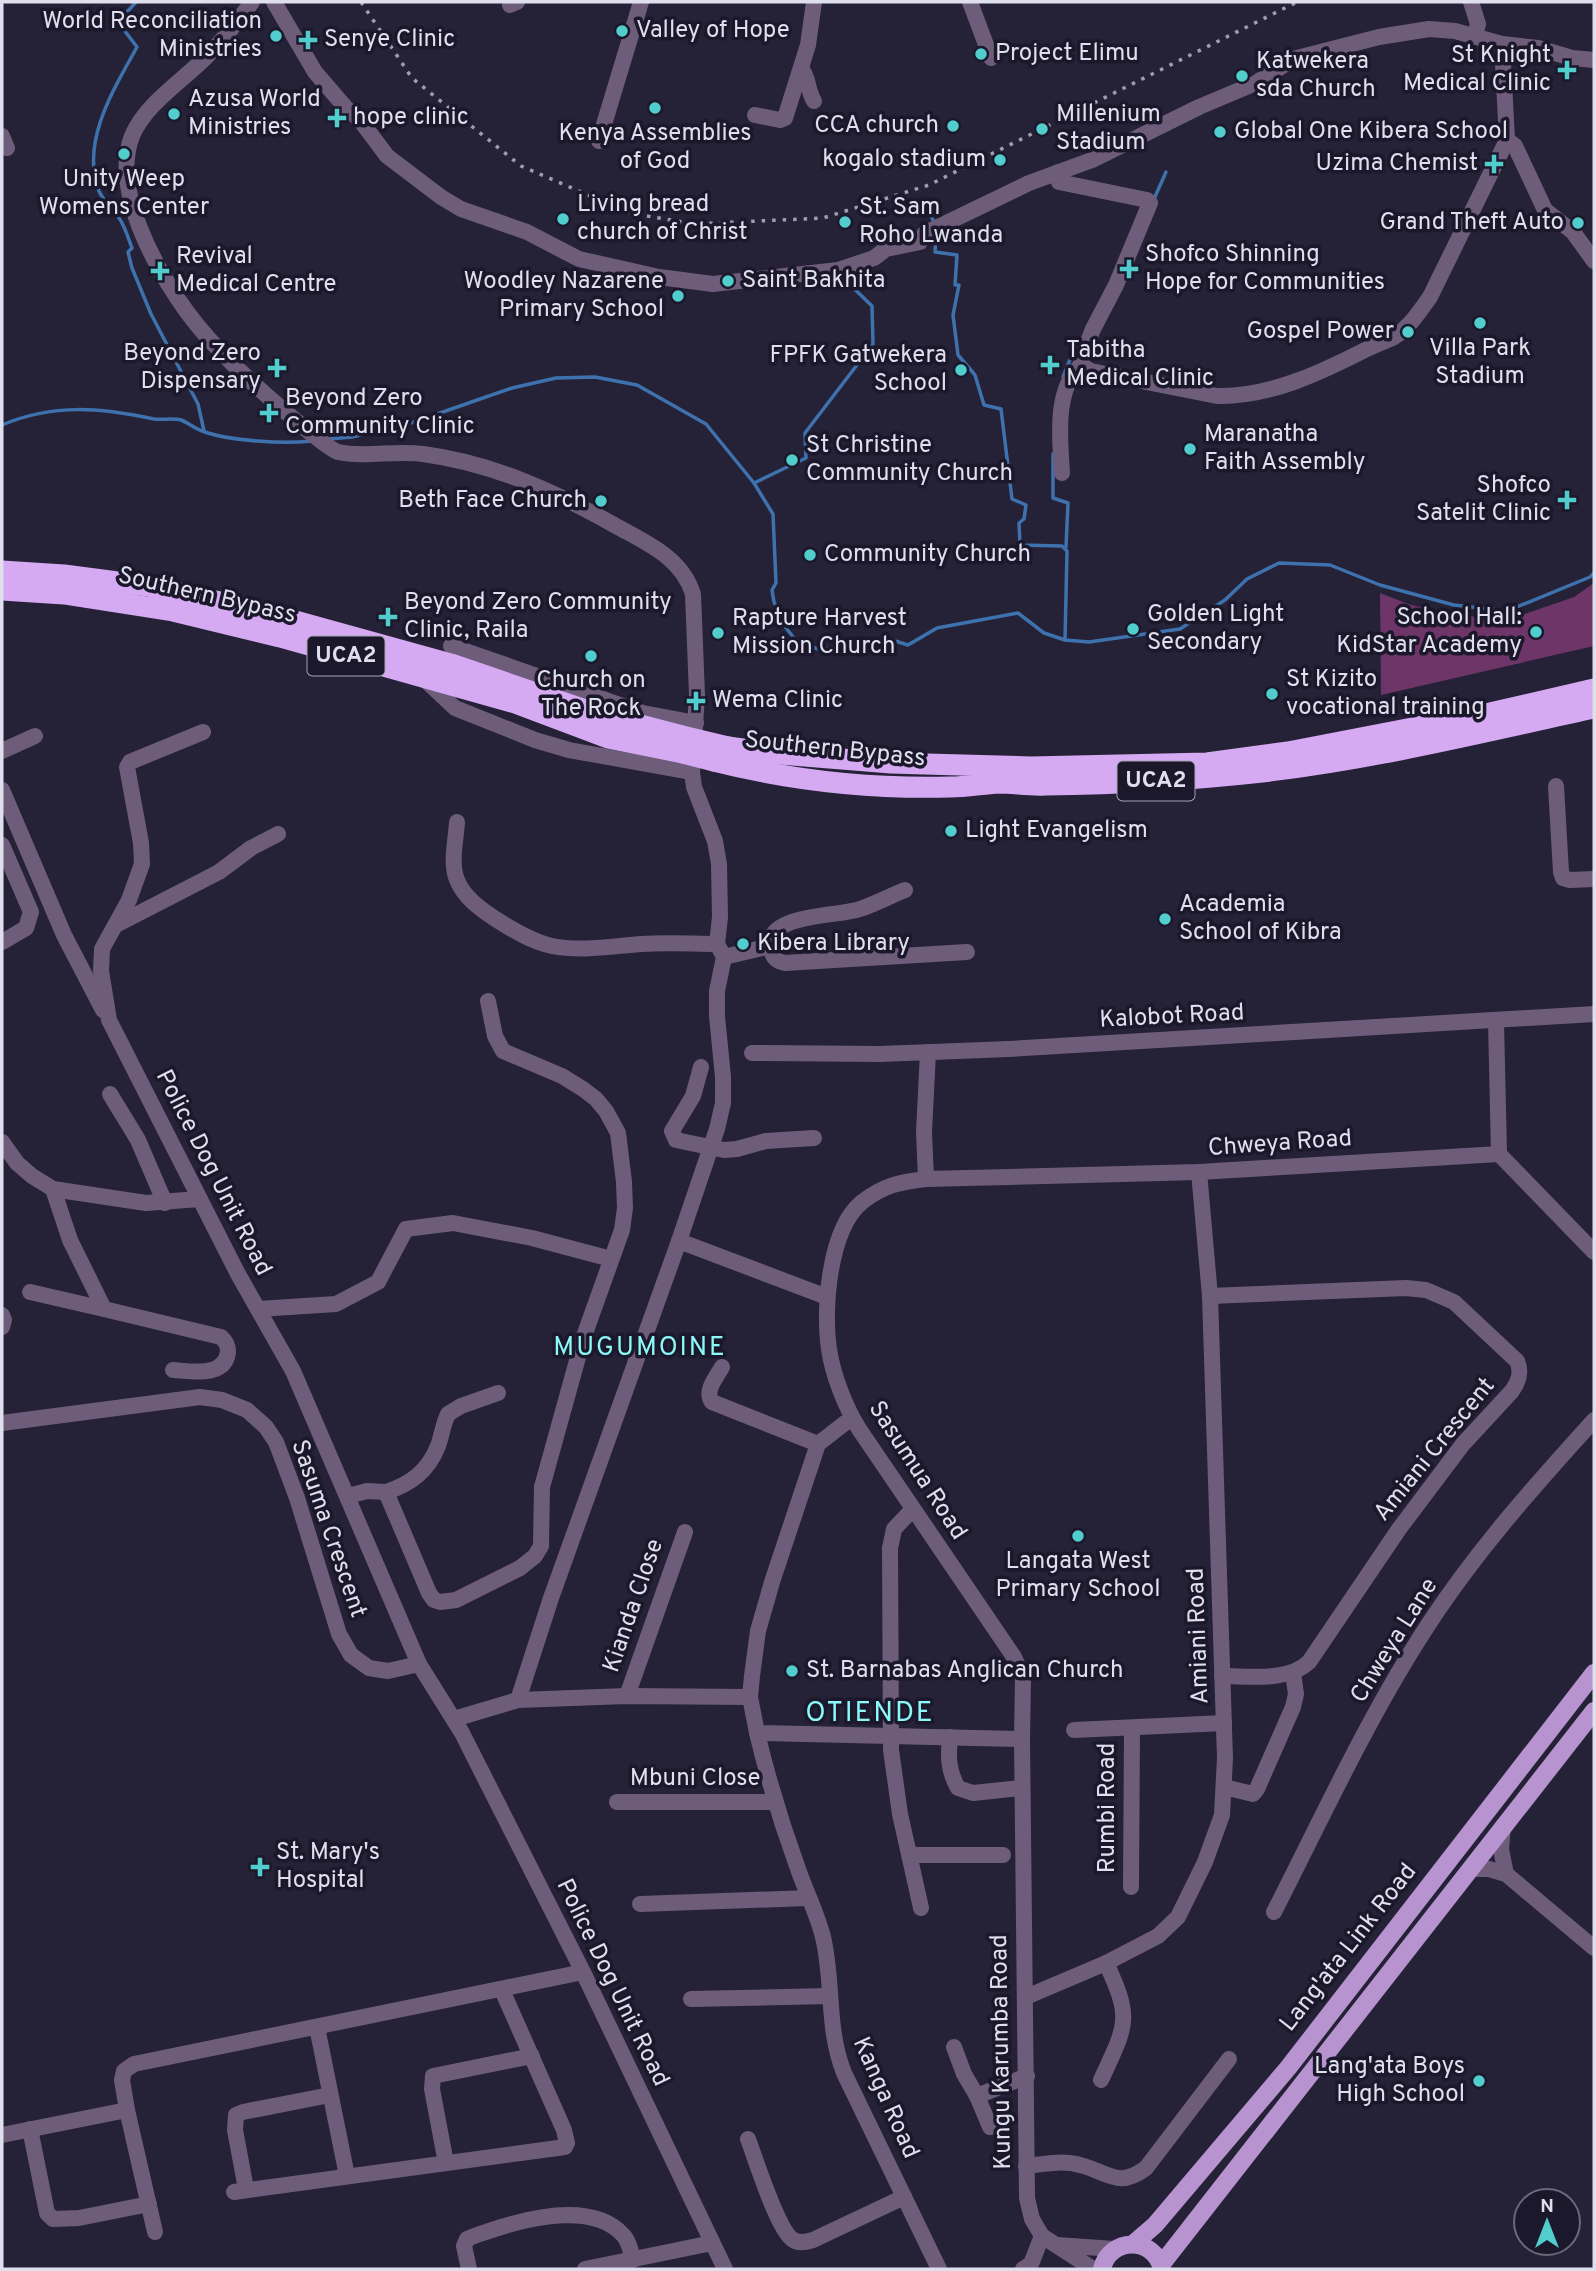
<svg xmlns="http://www.w3.org/2000/svg" width="1596" height="2271" font-family="Overpass,sans-serif">
	<style>
		.green { fill: #6e3569 }
		.lines { fill: none; stroke-linecap: round; stroke-linejoin: round }
		.stream { stroke: #3e72ae; stroke-width: 3.5 }
		.minor { stroke: #6e5d7a; stroke-width: 16 }
		.major { stroke: #b794d0; stroke-width: 18 }
		.highway { stroke: #d5aaf2; stroke-width: 21 }
		.rail { stroke: #a09eae; stroke-width: 3.5; stroke-dasharray: 3.5 7; stroke-linecap: butt }
		.highway-bridge { stroke: #d5aaf2; stroke-width: 21 }
		.poi-dot { fill: #52cdcd; stroke: #1c182c; stroke-width: 2.5 }
		.labels { text-anchor: middle; dominant-baseline: central; stroke-width: 7; stroke-linejoin: round; paint-order: stroke }
		.shield { fill: #1c182c; stroke: #a5a3b3; stroke-width: 2 }
		.shield-label { font-size: 23px; font-weight: bold; fill: #e0dfed }
		.poi-label { font-size: 24px; fill: #e0dfed; stroke: #1c182c; text-anchor: start }
		.street-label { font-size: 24px; fill: #e0dfed; stroke: #1c182c }
		.neighbourhood-label { font-size: 26px; letter-spacing: 2px; fill: #8cf8f8; stroke: #1c182c }
		.quarter-label { font-size: 28px; letter-spacing: 2px; fill: #8cf8f8; stroke: #1c182c }
	</style>
	<rect width="100%" height="100%" fill="#252136"/>
	<!-- green -->
	<path class="green" d="M1594,583V646L1381,695L1380,593L1411,605L1467,616L1510,619L1574,597Z"/>
	<g class="lines">
		<!-- stream -->
		<g class="stream">
			<path d="M136,2L118,22L137,47C114,89 80,142 99,191C103,201 113,209 119,218C125,226 128,238 132,248L128,252L132,268L151,314L198,404L204,431"/>
			<path d="M1154,199L1166,172"/>
			<path d="M927,208L934,222"/>
			<path d="M936,233L935,252L957,255L955,285H959L953,315L958,355L975,375L984,405L1001,409L1012,499L1026,505L1024,519L1019,523L1020,545L1062,546L1067,551L1065,640"/>
			<path d="M1063,377L1073,352L1080,350"/>
			<path d="M2,425C54,403 101,408 154,419C163,420 173,418 181,420C189,423 196,430 205,432C231,441 284,444 311,441"/>
			<path d="M329,439L352,437L414,422L512,388L556,378L595,377L637,385L706,424L754,483L773,514L776,583L772,590L774,602L786,628L798,643L822,650L844,644L857,645L892,640L908,645L937,628L1018,613L1044,633L1065,640L1089,642L1180,629L1225,600L1247,579L1279,563L1330,565L1380,585L1454,605L1507,611L1590,577L1594,573"/>
			<path d="M1053,454V498L1068,503L1066,547"/>
			<path d="M754,483L806,458L805,433L873,344L872,306L840,275"/>
		</g>
		<!-- minor -->
		<g class="minor">
			<path d="M252,2C238,21 224,39 208,55C184,80 146,103 132,136C111,190 156,269 187,312C215,350 253,384 288,414C298,422 328,449 338,452C364,458 396,450 423,454C492,463 556,492 616,526C647,543 682,558 693,594L697,695L692,772L694,787L715,841L719,864L720,917L717,944L724,957L717,991V1016L723,1077V1103L717,1129L679,1241L551,1598L518,1700"/>
			<path d="M274,2L315,72L346,108L360,120L387,156L441,197L461,209L527,232L579,259L659,277L713,284L838,270L874,258L886,249L920,242L925,233L936,228L1029,183L1092,160L1199,107L1256,83L1293,59L1379,37L1429,29L1455,31L1502,44L1538,48L1572,58L1594,60"/>
			<path d="M970,2L991,58"/>
			<path d="M1471,2L1478,24L1475,35"/>
			<path d="M510,5L517,2"/>
			<path d="M801,68C809,77 807,90 814,101"/>
			<path d="M755,115L780,120L785,118L808,45L814,2"/>
			<path d="M2,136L7,148"/>
			<path d="M1507,140L1515,146L1545,210L1573,232L1594,261"/>
			<path d="M599,141L641,2"/>
			<path d="M1058,172L1059,182L1147,200L1150,203L1116,285L1093,329L1082,357L1081,365L1091,371L1217,396C1271,397 1322,372 1369,348C1377,344 1386,341 1394,337C1410,327 1419,312 1430,297L1507,140L1502,44"/>
			<path d="M1062,473C1060,439 1054,390 1081,365"/>
			<path d="M451,646L643,713L696,723"/>
			<path d="M424,679L455,708L535,740L569,750L692,772"/>
			<path d="M203,732L130,762L127,767L141,843L142,864L129,900L102,949L101,971L109,1020L238,1274L293,1371L419,1664"/>
			<path d="M2,751L35,736"/>
			<path d="M1556,786L1561,872L1563,878L1570,880L1594,879"/>
			<path d="M2,790L64,935L103,1010"/>
			<path d="M457,822C456,840 450,863 457,880C464,897 479,908 494,918C511,929 532,942 552,946C581,952 613,946 642,944C667,942 692,944 717,944"/>
			<path d="M2,845L31,912L26,928L2,942"/>
			<path d="M905,890C890,896 875,904 860,909C838,917 763,913 771,949C773,958 776,961 785,963L967,952"/>
			<path d="M116,925L219,872L251,848L278,834"/>
			<path d="M724,957L770,946"/>
			<path d="M1496,1021L1499,1154"/>
			<path d="M752,1053L880,1054L1009,1049L1594,1014"/>
			<path d="M701,1067L693,1096L672,1131L676,1140L724,1150L737,1149L766,1141L814,1138"/>
			<path d="M110,1094L138,1140L165,1203"/>
			<path d="M2,1142L17,1163L32,1176L53,1189L146,1203L200,1199"/>
			<path d="M926,1179L924,1132L928,1052"/>
			<path d="M53,1189L70,1240L104,1309L221,1337C226,1342 228,1345 228,1352C225,1378 191,1371 173,1370"/>
			<path d="M679,1241L827,1297"/>
			<path d="M30,1292L104,1309"/>
			<path d="M1210,1296L1406,1288L1426,1290L1454,1302L1517,1361C1522,1372 1519,1381 1512,1391L1463,1444L1399,1529L1309,1662C1288,1682 1250,1676 1222,1676"/>
			<path d="M258,1309L336,1304L378,1282L406,1229L453,1223L532,1238L611,1259"/>
			<path d="M2,1315L4,1320L2,1327"/>
			<path d="M722,1367C716,1378 704,1391 712,1402L818,1444"/>
			<path d="M853,1420L845,1423L818,1444L772,1582L758,1631L752,1676L750,1697L757,1733L1022,1739L1027,2198L1032,2219L1042,2236L1093,2269"/>
			<path d="M2,1423L200,1397L222,1400L247,1410L266,1427L276,1442L297,1498L339,1634L351,1655L369,1668L388,1671L419,1664L462,1733L583,1972L725,2269"/>
			<path d="M386,1492C411,1484 428,1471 438,1446C442,1435 443,1424 448,1414L461,1406L498,1393"/>
			<path d="M348,1496L367,1491L386,1492L429,1593L434,1600L440,1602L456,1600L520,1568L535,1556L541,1546L542,1487L583,1339L622,1230L625,1208L624,1182L618,1133L606,1111L596,1099L583,1089L562,1076L503,1051L495,1036L488,1001"/>
			<path d="M912,1510L894,1529L890,1548L891,1750L900,1814L921,1908"/>
			<path d="M627,1696L685,1532"/>
			<path d="M454,1719L518,1700L627,1696L750,1697"/>
			<path d="M1074,1730L1224,1723"/>
			<path d="M757,1733C768,1779 781,1822 797,1866C805,1890 817,1913 823,1937C834,1984 826,2027 844,2073L939,2269"/>
			<path d="M950,1737C948,1756 948,1771 958,1788L973,1793L1021,1788"/>
			<path d="M1022,1739L1023,1677L1014,1657L859,1429C845,1406 833,1376 829,1349C823,1309 829,1229 862,1202C884,1185 900,1182 926,1179L1199,1172L1499,1154L1594,1252"/>
			<path d="M1224,1787L1253,1794L1257,1789L1293,1707L1296,1694L1293,1673"/>
			<path d="M617,1802H774"/>
			<path d="M1503,1826L1501,1849L1506,1874"/>
			<path d="M910,1855H1003"/>
			<path d="M1470,1869H1489L1506,1874L1594,1948"/>
			<path d="M1131,1887L1132,1729"/>
			<path d="M640,1904L808,1898"/>
			<path d="M1274,1912C1324,1814 1370,1713 1430,1622C1478,1549 1536,1484 1594,1420"/>
			<path d="M1026,1997L1106,1963L1158,1936L1178,1917L1205,1862L1222,1815L1225,1758L1210,1296L1199,1172"/>
			<path d="M691,1999L829,1996"/>
			<path d="M317,2027L347,2176"/>
			<path d="M954,2047L964,2074L977,2096L1027,2076"/>
			<path d="M1101,2080C1126,2025 1133,2020 1106,1963"/>
			<path d="M977,2096L990,2127"/>
			<path d="M127,2110L155,2232"/>
			<path d="M30,2129L47,2213L53,2219L79,2218L149,2204"/>
			<path d="M2,2135L127,2110L122,2080L124,2071L134,2064L583,1972"/>
			<path d="M748,2139C756,2160 777,2228 792,2239C798,2244 806,2242 813,2240L904,2197"/>
			<path d="M446,2163L432,2089L433,2076L532,2056"/>
			<path d="M1026,2166C1043,2164 1063,2160 1080,2165C1108,2172 1118,2189 1146,2168L1229,2059"/>
			<path d="M246,2189L235,2130L236,2115L243,2112L330,2095"/>
			<path d="M234,2192L565,2147L567,2143L564,2130L502,1990"/>
			<path d="M1057,2245L1114,2249"/>
			<path d="M469,2269L464,2246L467,2239C477,2234 487,2232 498,2228C533,2217 594,2203 623,2235C629,2241 631,2252 633,2260"/>
			<path d="M585,2269L712,2243"/>
			<path d="M1023,2269L1031,2264L1042,2236"/>
		</g>
		<!-- major -->
		<g class="major">
			<path d="M1133,2244L1155,2225L1288,2068L1594,1673"/>
			<path d="M1161,2265L1594,1711"/>
			<path d="M1102,2269C1109,2237 1154,2236 1162,2269"/>
		</g>
		<!-- highway -->
		<g class="highway">
			<path d="M2,571L64,575L148,586L256,610L451,664L594,713L682,736"/>
			<path d="M2,590L64,594L173,611L280,637L515,703L608,738L683,753"/>
			<path d="M728,747L780,754L891,763L1031,767L1207,763L1288,752L1490,713L1594,689"/>
			<path d="M714,761C789,780 872,789 950,787C966,787 982,784 998,783C1014,783 1029,786 1045,785C1117,784 1190,780 1262,772C1374,759 1484,732 1594,708"/>
		</g>
		<!-- rail -->
		<path class="rail" d="M361,2L412,78L521,166L630,213L694,224L823,218L929,185L1297,2"/>
		<!-- highway-bridge -->
		<g class="highway-bridge">
			<path d="M682,736L728,747"/>
			<path d="M683,753L714,761"/>
		</g>
	</g>
	<!-- markers -->
	<g class="poi-dot">
		<circle cx="622" cy="31" r="7"/>
		<circle cx="276" cy="36" r="7"/>
		<path d="M304.5 29.5h7v7h7v7h-7v7h-7v-7h-7v-7h7z"/>
		<circle cx="981" cy="54" r="7"/>
		<path d="M1563.5 59.5h7v7h7v7h-7v7h-7v-7h-7v-7h7z"/>
		<circle cx="1242" cy="76" r="7"/>
		<circle cx="655" cy="108" r="7"/>
		<circle cx="174" cy="114" r="7"/>
		<path d="M333.5 107.5h7v7h7v7h-7v7h-7v-7h-7v-7h7z"/>
		<circle cx="953" cy="126" r="7"/>
		<circle cx="1042" cy="129" r="7"/>
		<circle cx="1220" cy="132" r="7"/>
		<circle cx="124" cy="154" r="7"/>
		<circle cx="1000" cy="160" r="7"/>
		<path d="M1490.5 153.5h7v7h7v7h-7v7h-7v-7h-7v-7h7z"/>
		<circle cx="563" cy="219" r="7"/>
		<circle cx="845" cy="222" r="7"/>
		<circle cx="1578" cy="223" r="7"/>
		<path d="M1125.5 258.5h7v7h7v7h-7v7h-7v-7h-7v-7h7z"/>
		<path d="M156.5 260.5h7v7h7v7h-7v7h-7v-7h-7v-7h7z"/>
		<circle cx="728" cy="281" r="7"/>
		<circle cx="678" cy="296" r="7"/>
		<circle cx="1480" cy="323" r="7"/>
		<circle cx="1408" cy="332" r="7"/>
		<path d="M1046.5 354.5h7v7h7v7h-7v7h-7v-7h-7v-7h7z"/>
		<path d="M273.5 357.5h7v7h7v7h-7v7h-7v-7h-7v-7h7z"/>
		<circle cx="961" cy="370" r="7"/>
		<path d="M265.5 402.5h7v7h7v7h-7v7h-7v-7h-7v-7h7z"/>
		<circle cx="1190" cy="449" r="7"/>
		<circle cx="792" cy="460" r="7"/>
		<path d="M1563.5 489.5h7v7h7v7h-7v7h-7v-7h-7v-7h7z"/>
		<circle cx="601" cy="501" r="7"/>
		<circle cx="810" cy="555" r="7"/>
		<path d="M384.5 606.5h7v7h7v7h-7v7h-7v-7h-7v-7h7z"/>
		<circle cx="1133" cy="629" r="7"/>
		<circle cx="1536" cy="632" r="7"/>
		<circle cx="718" cy="633" r="7"/>
		<circle cx="591" cy="656" r="7"/>
		<circle cx="1272" cy="694" r="7"/>
		<path d="M692.5 690.5h7v7h7v7h-7v7h-7v-7h-7v-7h7z"/>
		<circle cx="951" cy="831" r="7"/>
		<circle cx="1165" cy="919" r="7"/>
		<circle cx="743" cy="944" r="7"/>
		<circle cx="1078" cy="1536" r="7"/>
		<circle cx="792" cy="1671" r="7"/>
		<path d="M256.5 1856.5h7v7h7v7h-7v7h-7v-7h-7v-7h7z"/>
		<circle cx="1479" cy="2081" r="7"/>
	</g>
	<g class="labels">
		<!-- shield labels -->
		<g class="shield">
			<rect x="307.5" y="636.5" width="77" height="39" rx="5"/>
			<rect x="1117.5" y="761.5" width="77" height="39" rx="5"/>
		</g>
		<g class="shield-label">
			<text x="346" y="656">UCA2</text>
			<text x="1156" y="781">UCA2</text>
		</g>
		<!-- poi labels -->
		<g class="poi-label">
			<text x="262" y="22" text-anchor="end">World Reconciliation<tspan x="262" dy="28">Ministries</tspan></text>
			<text x="636" y="31">Valley of Hope</text>
			<text x="324" y="40">Senye Clinic</text>
			<text x="995" y="54">Project Elimu</text>
			<text x="1551" y="56" text-anchor="end">St Knight<tspan x="1551" dy="28">Medical Clinic</tspan></text>
			<text x="1256" y="62">Katwekera<tspan x="1256" dy="28">sda Church</tspan></text>
			<text x="188" y="100">Azusa World<tspan x="188" dy="28">Ministries</tspan></text>
			<text x="1056" y="115">Millenium<tspan x="1056" dy="28">Stadium</tspan></text>
			<text x="353" y="118">hope clinic</text>
			<text x="939" y="126" text-anchor="end">CCA church</text>
			<text x="1234" y="132">Global One Kibera School</text>
			<text x="655" y="134" text-anchor="middle">Kenya Assemblies<tspan x="655" dy="28">of God</tspan></text>
			<text x="986" y="160" text-anchor="end">kogalo stadium</text>
			<text x="1478" y="164" text-anchor="end">Uzima Chemist</text>
			<text x="124" y="180" text-anchor="middle">Unity Weep<tspan x="124" dy="28">Womens Center</tspan></text>
			<text x="577" y="205">Living bread<tspan x="577" dy="28">church of Christ</tspan></text>
			<text x="859" y="208">St. Sam<tspan x="859" dy="28">Roho Lwanda</tspan></text>
			<text x="1564" y="223" text-anchor="end">Grand Theft Auto</text>
			<text x="1145" y="255">Shofco Shinning<tspan x="1145" dy="28">Hope for Communities</tspan></text>
			<text x="176" y="257">Revival<tspan x="176" dy="28">Medical Centre</tspan></text>
			<text x="742" y="281">Saint Bakhita</text>
			<text x="664" y="282" text-anchor="end">Woodley Nazarene<tspan x="664" dy="28">Primary School</tspan></text>
			<text x="1394" y="332" text-anchor="end">Gospel Power</text>
			<text x="1480" y="349" text-anchor="middle">Villa Park<tspan x="1480" dy="28">Stadium</tspan></text>
			<text x="1066" y="351">Tabitha<tspan x="1066" dy="28">Medical Clinic</tspan></text>
			<text x="261" y="354" text-anchor="end">Beyond Zero<tspan x="261" dy="28">Dispensary</tspan></text>
			<text x="947" y="356" text-anchor="end">FPFK Gatwekera<tspan x="947" dy="28">School</tspan></text>
			<text x="285" y="399">Beyond Zero<tspan x="285" dy="28">Community Clinic</tspan></text>
			<text x="1204" y="435">Maranatha<tspan x="1204" dy="28">Faith Assembly</tspan></text>
			<text x="806" y="446">St Christine<tspan x="806" dy="28">Community Church</tspan></text>
			<text x="1551" y="486" text-anchor="end">Shofco<tspan x="1551" dy="28">Satelit Clinic</tspan></text>
			<text x="587" y="501" text-anchor="end">Beth Face Church</text>
			<text x="824" y="555">Community Church</text>
			<text x="404" y="603">Beyond Zero Community<tspan x="404" dy="28">Clinic, Raila</tspan></text>
			<text x="1147" y="615">Golden Light<tspan x="1147" dy="28">Secondary</tspan></text>
			<text x="1522" y="618" text-anchor="end">School Hall:<tspan x="1522" dy="28">KidStar Academy</tspan></text>
			<text x="732" y="619">Rapture Harvest<tspan x="732" dy="28">Mission Church</tspan></text>
			<text x="1286" y="680">St Kizito<tspan x="1286" dy="28">vocational training</tspan></text>
			<text x="591" y="681" text-anchor="middle">Church on<tspan x="591" dy="28">The Rock</tspan></text>
			<text x="712" y="701">Wema Clinic</text>
			<text x="965" y="831">Light Evangelism</text>
			<text x="1179" y="905">Academia<tspan x="1179" dy="28">School of Kibra</tspan></text>
			<text x="757" y="944">Kibera Library</text>
			<text x="1078" y="1562" text-anchor="middle">Langata West<tspan x="1078" dy="28">Primary School</tspan></text>
			<text x="806" y="1671">St. Barnabas Anglican Church</text>
			<text x="276" y="1853">St. Mary's<tspan x="276" dy="28">Hospital</tspan></text>
			<text x="1465" y="2067" text-anchor="end">Lang'ata Boys<tspan x="1465" dy="28">High School</tspan></text>
		</g>
		<!-- street labels -->
		<g class="street-label">
			<text transform="translate(207 596) rotate(13)">Southern Bypass</text>
			<text transform="translate(835 750) rotate(6)">Southern Bypass</text>
			<text transform="translate(1172 1017) rotate(-3)">Kalobot Road</text>
			<text transform="translate(1280 1144) rotate(-4)">Chweya Road</text>
			<text transform="translate(213 1173) rotate(63)">Police Dog Unit Road</text>
			<text transform="translate(1435 1450) rotate(-51)">Amiani Crescent</text>
			<text transform="translate(917 1471) rotate(57)">Sasumua Road</text>
			<text transform="translate(328 1529) rotate(71)">Sasuma Crescent</text>
			<text transform="translate(634 1606) rotate(-71)">Kianda Close</text>
			<text transform="translate(1199 1636) rotate(-92)">Amiani Road</text>
			<text transform="translate(1395 1641) rotate(-58)">Chweya Lane</text>
			<text x="695" y="1779">Mbuni Close</text>
			<text transform="translate(1108 1808) rotate(-90)">Rumbi Road</text>
			<text transform="translate(1349 1948) rotate(-52)">Lang'ata Link Road</text>
			<text transform="translate(612 1983) rotate(64)">Police Dog Unit Road</text>
			<text transform="translate(1002 2052) rotate(-91)">Kungu Karumba Road</text>
			<text transform="translate(885 2098) rotate(66)">Kanga Road</text>
		</g>
		<!-- neighbourhood labels -->
		<g class="neighbourhood-label">
			<text x="640" y="1348">MUGUMOINE</text>
		</g>
		<!-- quarter labels -->
		<g class="quarter-label">
			<text x="870" y="1714">OTIENDE</text>
		</g>
	</g>
	<!-- border -->
	<rect width="1596" height="2271" fill="none" stroke="#e0dfed" stroke-width="7"/>
	<!-- north arrow -->
	<g transform="translate(1547 2222)"><circle r="33" fill="#1c182c" stroke="#6a6879" stroke-width="2"/>
	<path d="M0-5L12 26L0 18L-12 26Z" fill="#52cdcd"/>
	<text y="-10" font-size="19" font-weight="bold" text-anchor="middle" fill="#e0dfed">N</text>
	</g>
</svg>
